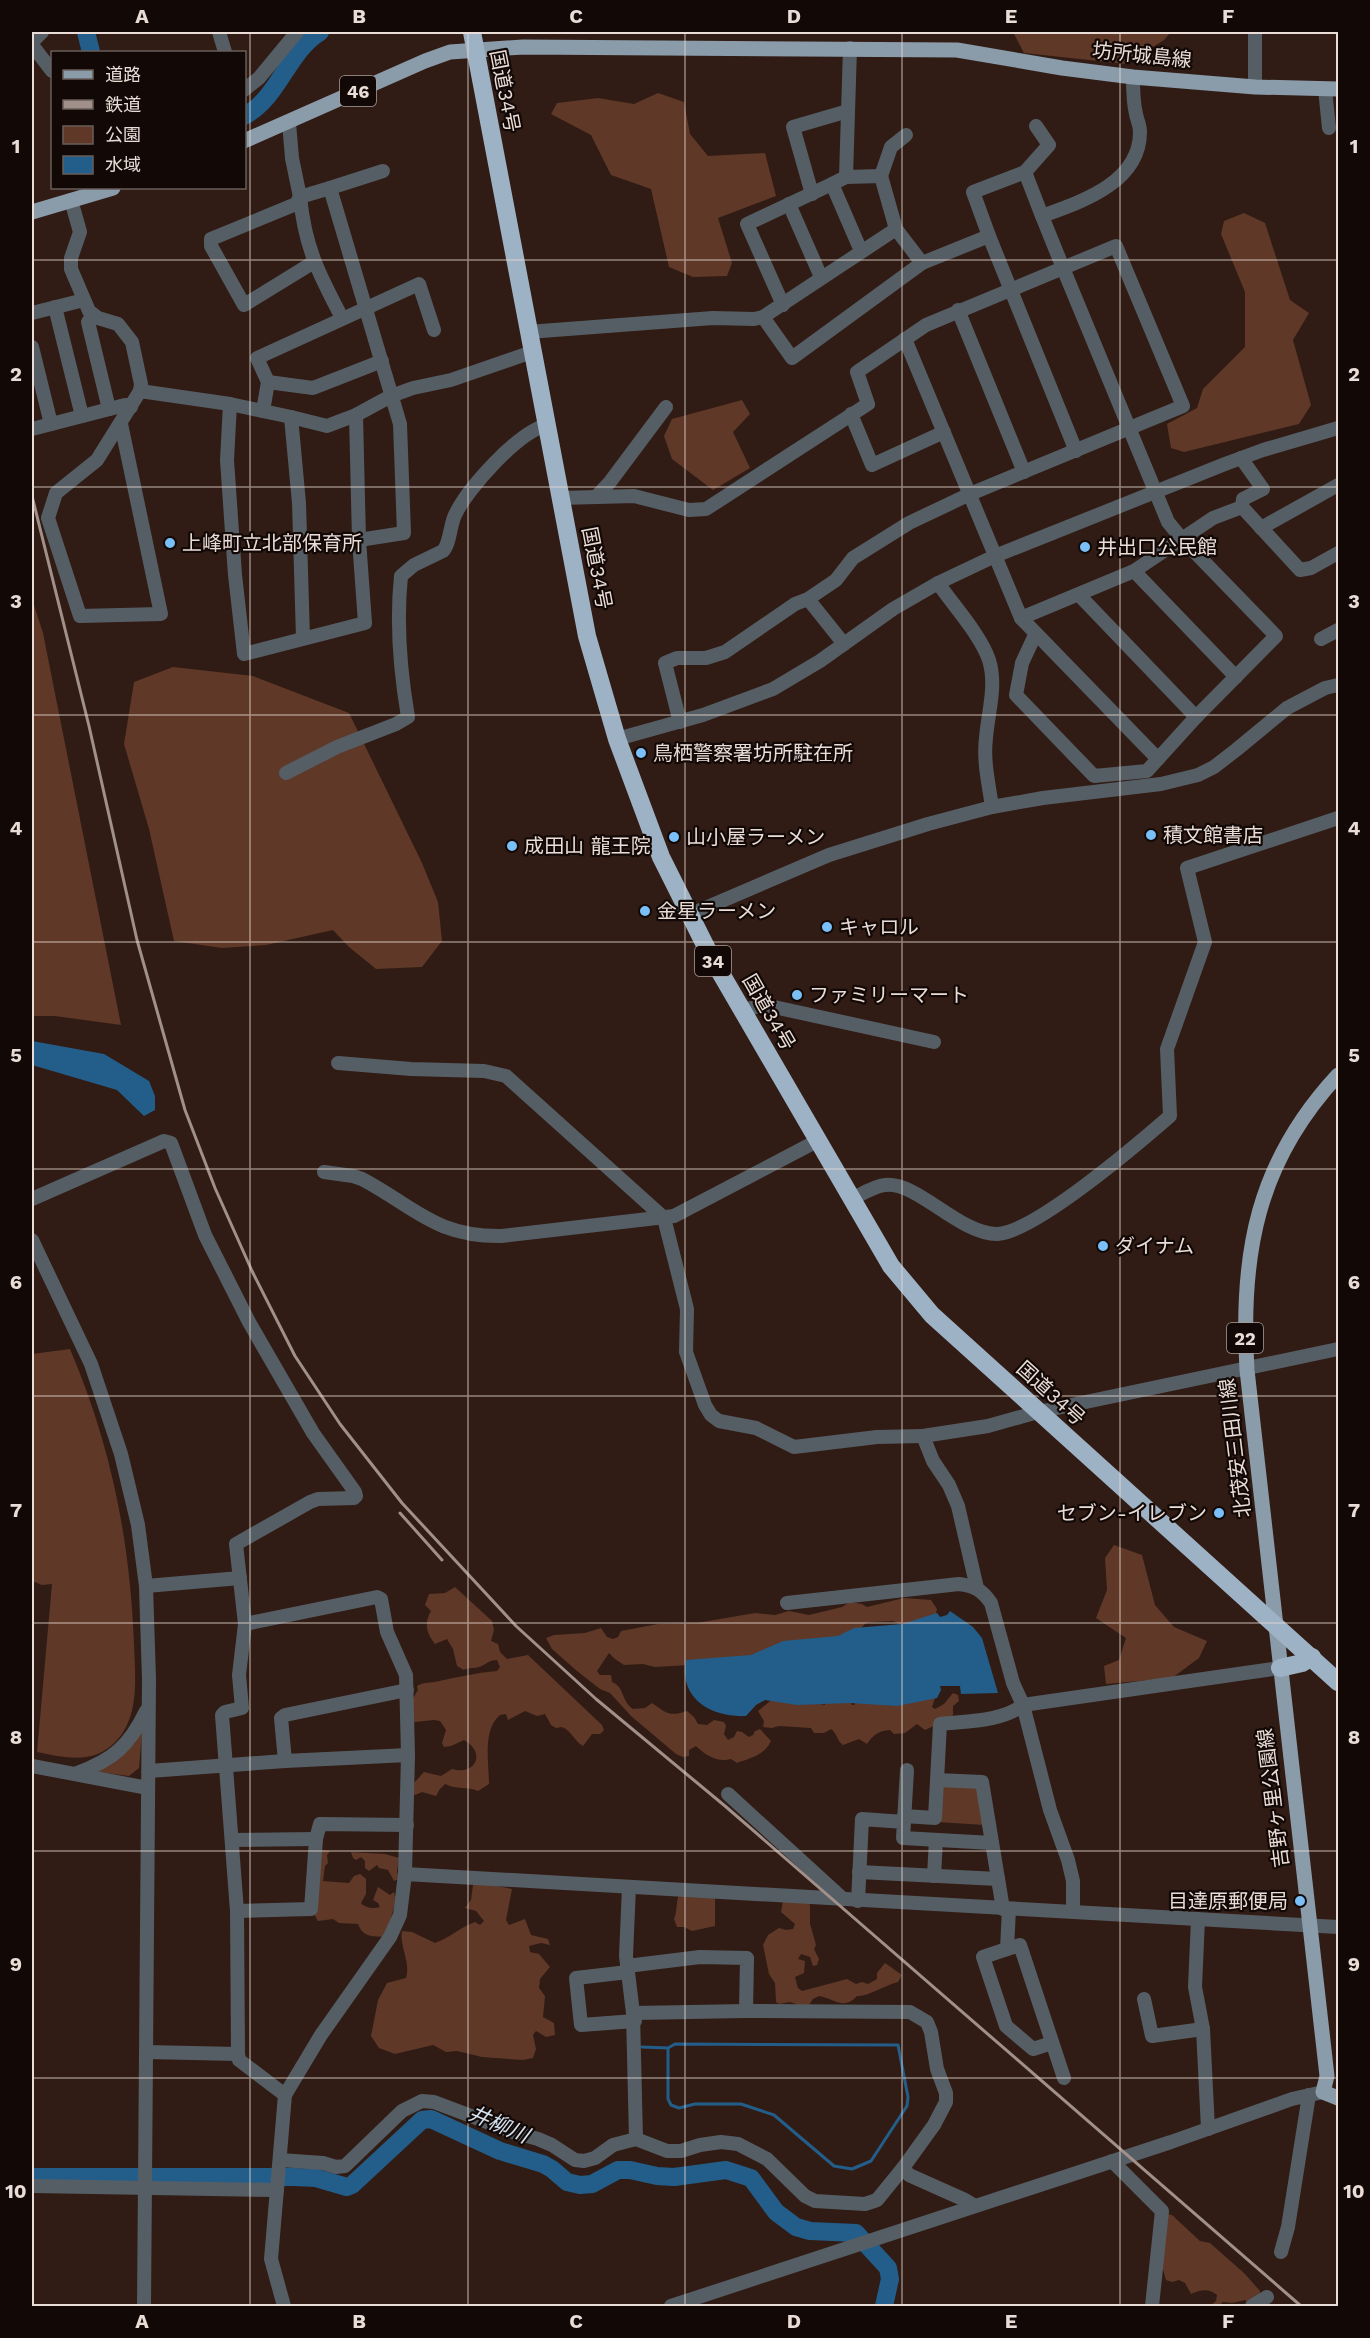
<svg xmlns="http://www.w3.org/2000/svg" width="1370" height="2338" font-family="'Work Sans','Noto Sans JP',sans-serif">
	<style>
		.green { fill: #5f3827 }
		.water { fill: #235e8b }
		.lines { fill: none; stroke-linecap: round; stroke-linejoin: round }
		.stream { stroke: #235e8b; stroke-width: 3 }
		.river { stroke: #235e8b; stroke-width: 18 }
		.minor { stroke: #565e65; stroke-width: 14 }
		.major { stroke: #8a9baa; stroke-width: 15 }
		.highway { stroke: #9eb2c5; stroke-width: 18 }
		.rail { stroke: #a09089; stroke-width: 3 }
		.grid { fill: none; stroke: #eadcd6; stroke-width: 1.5; stroke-opacity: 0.55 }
		.poi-dot { fill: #7abff8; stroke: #120906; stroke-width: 2 }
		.labels { text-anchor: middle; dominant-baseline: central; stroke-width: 4.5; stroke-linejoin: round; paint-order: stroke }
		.shield { fill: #120906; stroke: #a99d98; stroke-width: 1.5 }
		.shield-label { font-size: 18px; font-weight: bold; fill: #eadcd6 }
		.street-label { font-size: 20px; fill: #eadcd6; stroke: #120906 }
		.poi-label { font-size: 20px; fill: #eadcd6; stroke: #120906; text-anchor: start }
		.water-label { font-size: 21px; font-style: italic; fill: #d4e3f1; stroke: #120906 }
		.neatline { fill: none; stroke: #eadcd6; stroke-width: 2 }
		.grid-label { font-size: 20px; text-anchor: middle; font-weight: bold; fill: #eadcd6 }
	</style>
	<rect width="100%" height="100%" fill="#301c14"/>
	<!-- green -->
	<g class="green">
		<path d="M1013,32H1171L1164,40L1126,64L1024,53Z"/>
		<path d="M658,93L684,102L690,134L708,156L765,153L776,196L718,218L732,263L727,276L693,277L669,267L651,189L611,175L591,135L551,114L557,103L598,98L634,104Z"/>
		<path d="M1244,213L1265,223L1290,300L1309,313L1293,340L1311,405L1299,424L1184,452L1171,448L1167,424L1197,408L1203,389L1245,347V292L1221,234L1224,221Z"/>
		<path d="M742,400L750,414L733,432L750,468L713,490L672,459L664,436L672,419Z"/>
		<path d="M32,599L43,633L121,1025L55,1016H32Z"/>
		<path d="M173,667L253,676L349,713L422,863L438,902L442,941L422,967L376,969L349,947L333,930L266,945L222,948L174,941L149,829L124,744L134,682Z"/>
		<path d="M70,1349C111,1445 130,1540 134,1644C135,1676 140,1715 117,1740C95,1765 66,1758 37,1752L52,1584L42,1585L32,1581V1354Z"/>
		<path d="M1114,1545L1142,1555L1155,1605L1174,1627L1207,1641L1199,1658L1172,1678L1106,1684L1104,1666L1119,1660L1126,1638L1096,1618L1107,1590L1105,1558Z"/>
		<path d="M455,1587L492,1621L494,1630L491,1641L498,1644L500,1652L507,1659L528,1655L602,1725L604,1730L600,1734H592L583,1746C574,1741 572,1731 562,1727L556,1728L551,1725L545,1714L537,1716L525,1711L508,1720L506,1714L500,1715C482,1730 489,1763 489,1784L478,1791C467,1786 457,1790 445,1784L440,1789L436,1796L422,1792L415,1795L412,1793V1785L424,1772L441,1776L452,1769C475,1776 487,1753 464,1740L451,1746L444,1747L442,1743L446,1730L440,1721L434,1720L415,1722L411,1717L413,1698L418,1690L417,1686C424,1682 428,1683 435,1682C456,1677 476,1673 497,1671L500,1667L497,1660C488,1660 486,1665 479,1667C473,1669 469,1667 464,1670L457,1666L453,1649L447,1639L435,1644C426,1633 424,1623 431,1611L425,1605L429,1594L445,1593Z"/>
		<path d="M904,1598L931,1600L937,1609L935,1618L905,1626L893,1621L871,1622L866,1623L858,1631L786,1651L689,1665L655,1667L643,1664L624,1665L615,1659L609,1653L597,1671L600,1675H611L612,1682C625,1687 621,1701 633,1709L645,1708L652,1703C667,1713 668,1717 687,1711L694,1717L698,1724L707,1725L714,1720L724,1722L726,1726L724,1734L728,1740L734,1737L737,1731L742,1732L749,1737L753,1735L755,1731L760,1729L771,1741C764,1756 750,1758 737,1763L731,1759C718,1763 705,1755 696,1746L689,1750V1756L683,1757L676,1754L631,1716L610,1693L600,1689L577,1671L552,1649L546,1638L554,1635L585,1633L601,1628L607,1637L613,1639L618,1637L621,1631L658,1624L697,1623L755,1613L775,1615L789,1611L809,1615L842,1607L850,1602L862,1604L867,1607Z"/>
		<path d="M953,1693L958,1695L959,1701L953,1706V1715L949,1719L925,1730L917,1724L905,1733L894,1734L890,1730C878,1731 873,1735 867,1744L859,1739L843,1745C837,1741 837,1733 831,1729L824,1733H814L811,1728L779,1726L772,1728L763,1727L764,1721L758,1711L774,1698L818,1699L820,1704L825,1705V1698L850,1701L852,1705H854L858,1700L936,1695L932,1707L935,1709L944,1704Z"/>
		<path d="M142,1732L139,1768L129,1776L98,1772L97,1770Z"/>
		<path d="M940,1785L978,1786L984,1825L938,1822Z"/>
		<path d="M323,1850L330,1851L327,1855L328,1863L325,1866L323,1881L349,1883L354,1876L360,1874L366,1879V1894L361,1903C365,1908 374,1909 380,1907L378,1903L373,1900L378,1887L390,1895L394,1892C398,1903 388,1926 384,1937C371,1936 363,1937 358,1924L339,1923L333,1919L318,1921L314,1914L319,1851Z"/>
		<path d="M351,1852L385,1854L399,1858L397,1871L399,1879L394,1881L388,1870L379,1868L377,1865L369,1871L365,1868V1861L361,1857L356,1860L353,1858Z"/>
		<path d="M486,1884L512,1889L506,1920L509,1925L525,1919L531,1935L548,1939L550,1945L541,1943L529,1946L530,1952L539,1954L550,1967L540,1979L539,1988L545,1996L543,2017L554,2023L555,2035L546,2037L536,2031L533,2035L536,2049L533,2058L523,2060L482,2057L457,2051L446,2052L433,2045L395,2054L379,2048L371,2036L378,2000L387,1983L406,1978C411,1962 399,1945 402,1931L412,1932L435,1943C450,1938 460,1927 475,1922L480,1925L484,1921L476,1911L465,1908L471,1900L473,1885Z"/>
		<path d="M680,1893L715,1898V1926L692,1931L684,1927H677L674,1919C678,1910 675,1902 680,1893Z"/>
		<path d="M783,1901L808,1903L810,1905V1924L816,1945L814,1949L819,1959L817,1965L813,1966L810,1957L801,1954L798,1959L805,1961L804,1973L795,1977L798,1988L802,1991L847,1979L856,1984L862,1982L868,1984L877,1979V1973L885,1963L902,1975L898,1982C885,1985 868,1997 857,1996C844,2011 833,1998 819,1996L813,1999L807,2008L790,2002L779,2004L776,2002L775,1983L769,1974L763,1945L768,1935L779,1928L786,1930L793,1929L795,1924L781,1912Z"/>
		<path d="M1167,2214L1172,2215L1200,2241L1210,2243L1244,2273L1260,2291V2296L1247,2302L1245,2300L1232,2303L1223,2302L1218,2306H1210L1216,2301L1217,2295C1208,2288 1201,2290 1191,2294L1185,2283L1179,2280L1172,2282L1166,2280L1162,2266Z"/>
	</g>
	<!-- water -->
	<g class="water">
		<path d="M32,1041L104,1054L149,1081L155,1096V1110L144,1116L117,1090L32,1065Z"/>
		<path d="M950,1611L973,1627L982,1638L998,1693L961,1694L960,1686H940L941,1690L937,1698L897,1706L850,1703L797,1705L765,1700L756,1705L746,1716C711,1718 678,1698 686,1660L751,1655L783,1641L838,1636L854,1628L902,1624L937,1613L940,1617L947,1615Z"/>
	</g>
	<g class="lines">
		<!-- stream -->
		<path class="stream" d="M642,2047L668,2048V2099L671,2105L679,2108L695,2104H741L774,2115L834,2166L852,2169L871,2161L907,2106L908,2097L898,2045L675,2044L668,2048"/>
		<!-- river -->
		<g class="river">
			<path d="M86,32L91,52"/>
			<path d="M244,116C279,98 287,52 320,32"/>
			<path d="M32,2177H294L316,2178L347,2187L352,2185L422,2120L431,2119L500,2151L543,2164L552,2169L567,2182L580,2185L592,2184L618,2170H630L657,2176L674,2177L726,2170L751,2178L776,2212L796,2227L810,2231L856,2233L888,2268L890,2279L884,2306"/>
		</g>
		<!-- minor -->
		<g class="minor">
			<path d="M219,32L225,52"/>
			<path d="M32,42L42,32"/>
			<path d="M32,45L52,71"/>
			<path d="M850,48L846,177L832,184L861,251"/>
			<path d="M1255,87V32"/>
			<path d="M1325,89L1329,128"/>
			<path d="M244,90L259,78L297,32"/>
			<path d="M289,123L292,158L300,197L330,188L400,424L404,533L359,540"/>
			<path d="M1025,172L1049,145L1036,126"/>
			<path d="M881,176L891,147L906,135"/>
			<path d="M846,177L881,176L896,229L922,263L989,236L1076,451"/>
			<path d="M330,188L383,171"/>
			<path d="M812,194L793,127L848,111"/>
			<path d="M300,197L296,204L211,239V246L244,305L314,262"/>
			<path d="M300,197C305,248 319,274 342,318"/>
			<path d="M71,200L80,232L71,258V269L89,311L98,318L118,324L132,342L141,384L140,391L97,460L56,493L48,518L80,616L161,614L121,424"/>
			<path d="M789,204L821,277"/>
			<path d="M989,236L973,192L1025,172L1042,216"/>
			<path d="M783,305L747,224L832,184"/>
			<path d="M55,307L82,416"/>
			<path d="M958,310L1024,472"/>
			<path d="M32,313L84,300"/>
			<path d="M93,315L88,322L109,409"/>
			<path d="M763,317L792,358L922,263"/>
			<path d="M528,332L713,318L754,319L763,317L896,229"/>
			<path d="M905,339L1021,618L1158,759"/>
			<path d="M32,347L51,424"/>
			<path d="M268,382L313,388L382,361"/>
			<path d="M140,391L230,404L291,417L327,426L356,415L391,396L413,388L451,380L532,352"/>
			<path d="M230,404L227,460L235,575L244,654L365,623L359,540L356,415"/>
			<path d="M263,411L268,382L257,358L419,284L434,330"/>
			<path d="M851,414L872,465L944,432"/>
			<path d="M291,417L299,503L303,638"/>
			<path d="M32,429L125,405L131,407"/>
			<path d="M1241,458L1263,489L1243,499L1242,507L1300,570L1311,568L1338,553"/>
			<path d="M596,497L610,482L666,407"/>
			<path d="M560,498L634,496L689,510L706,509L868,404L857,372L926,325L1063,268L1168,522L1182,539L1276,636L1196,717L1147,771L1094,776L1016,695L1022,663L1035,635"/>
			<path d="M1261,528L1338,485"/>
			<path d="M1134,571L1236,677"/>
			<path d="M938,583C953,605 980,634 989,660C997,686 988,712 986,738C983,761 989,785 992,807"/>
			<path d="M1079,595L1196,717"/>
			<path d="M808,599L844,644"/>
			<path d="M1021,618L1134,571L1213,518L1242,507"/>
			<path d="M1321,639L1338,630"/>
			<path d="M680,722L665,663L677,658H706L725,652L795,604L808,599L836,580L853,558L909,523L970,494L1183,406L1116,246L1063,268L1042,216C1081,202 1140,183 1140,132C1140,125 1137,120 1136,114C1133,102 1133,90 1133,77"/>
			<path d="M617,739L703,715L773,689L820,661L893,609L938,583L995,556L1225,464L1263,450L1338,428"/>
			<path d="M286,773L337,747L396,724L408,717C400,670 396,624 401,576L414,565L443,551C450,544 450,525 455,515C467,489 518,432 547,425"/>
			<path d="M689,915L829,855L928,824L992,807L1043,798L1161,784L1198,775L1214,767L1236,750L1287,708L1325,688L1338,685"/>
			<path d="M742,1010L765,1005L934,1042"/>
			<path d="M338,1063L411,1069L484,1071L506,1076L664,1218L687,1309L686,1352L705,1405L711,1415L719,1421L756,1428L794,1447L877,1437L923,1436"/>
			<path d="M324,1172L353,1176L362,1179C415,1207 435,1237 502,1236L674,1216L817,1141"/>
			<path d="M32,1199L164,1141L171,1143L205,1235L249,1322L313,1433L355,1492L356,1496L354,1498L318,1499L310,1502L236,1544L245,1624L239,1675L242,1708L225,1712L222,1715L237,1911L238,2054L239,2060L285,2095"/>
			<path d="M852,1199C862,1194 874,1186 885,1185C917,1181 959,1234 997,1234C1034,1233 1139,1143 1170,1116L1167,1049L1205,942L1187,868L1338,818"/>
			<path d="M32,1240L91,1364L121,1454L138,1525L146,1586L149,1679L144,2306"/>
			<path d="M146,1586L240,1578"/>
			<path d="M977,1588L958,1506L949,1485L933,1461L923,1436L988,1426L1038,1412L1338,1349"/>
			<path d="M787,1603L959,1584C975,1586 982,1590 991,1603L1013,1683L1023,1705L1050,1810L1068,1860L1073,1881V1911"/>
			<path d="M245,1624L377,1597L381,1599L387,1632L406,1675L408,1755"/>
			<path d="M285,1761L281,1718L285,1715L407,1690"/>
			<path d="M32,1766L148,1788"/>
			<path d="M149,1771L285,1761L408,1755L405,1874L400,1915L390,1937L321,2035L285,2095L271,2259L284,2306"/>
			<path d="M77,1773C113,1760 129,1746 146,1711"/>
			<path d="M937,1780L982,1782L1003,1909"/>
			<path d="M728,1794L843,1899"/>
			<path d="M904,1816L935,1818L940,1724C965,1721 1002,1722 1023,1705L1280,1668"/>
			<path d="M904,1822L907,1770"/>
			<path d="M232,1840L316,1839"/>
			<path d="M859,1872L998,1879"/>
			<path d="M405,1874L1338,1927"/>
			<path d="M934,1876L936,1840"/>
			<path d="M629,1887L626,1956L633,2013"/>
			<path d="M858,1901L862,1819L904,1822L903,1838L992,1843"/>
			<path d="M1009,1909L1007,1949L983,1957L1006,2026L1033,2049L1052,2043"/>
			<path d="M237,1911L311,1909L316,1839L320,1824L407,1825"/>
			<path d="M1198,1919L1195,1987L1203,2029L1208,2129"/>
			<path d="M1007,1949L1020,1945L1064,2078"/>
			<path d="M627,1966L700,1957L747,1958L746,2011"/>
			<path d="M628,1972L576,1978L581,2025L635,2021"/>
			<path d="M1144,1999L1152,2036L1203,2029"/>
			<path d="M146,2052L238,2054"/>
			<path d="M280,2160L323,2163L336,2167L345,2166L402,2111L422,2101L434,2102L513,2132L538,2139L552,2145L575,2160L584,2161L595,2158L613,2145L636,2139L667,2151H681L700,2145L721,2142L738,2144L767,2159L805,2196L815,2201L865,2204L877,2200L903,2168L934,2125L946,2102V2093L937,2069L931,2032L927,2022L910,2012L746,2011L633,2013L636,2139"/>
			<path d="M1112,2161L1162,2211L1152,2306"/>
			<path d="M903,2168L909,2175L965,2200L975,2206"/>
			<path d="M32,2186L277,2190"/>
			<path d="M1281,2252L1288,2227L1309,2095"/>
			<path d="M671,2306L1171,2142L1292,2099L1323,2092"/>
			<path d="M1252,2306L1267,2297"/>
		</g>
		<!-- major -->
		<g class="major">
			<path d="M244,141L425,61L450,52L523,47L957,50L1062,68L1133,77L1255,87L1338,89"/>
			<path d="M32,212L113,188"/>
			<path d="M1338,1075C1257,1162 1240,1254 1247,1370L1327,2076L1323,2092L1338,2098"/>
		</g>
		<!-- highway -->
		<g class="highway">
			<path d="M472,32L587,636L617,739L661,857L709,953L891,1266L932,1315L1338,1682"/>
			<path d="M1280,1668L1302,1663L1312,1657"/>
		</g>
		<!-- rail -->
		<g class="rail">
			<path d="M32,496L89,726L137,940L185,1110L215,1188L252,1271L295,1356L340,1424L402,1503L516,1626L596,1699L725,1806L1301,2306"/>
			<path d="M400,1513L442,1560"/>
		</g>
	</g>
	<!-- grid -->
	<path class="grid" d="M250,32V2306M468,32V2306M685,32V2306M902,32V2306M1120,32V2306M32,260H1338M32,487H1338M32,715H1338M32,942H1338M32,1169H1338M32,1396H1338M32,1623H1338M32,1851H1338M32,2078H1338"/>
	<!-- markers -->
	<g class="poi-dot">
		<circle cx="170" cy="543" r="6"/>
		<circle cx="1085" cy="547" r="6"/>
		<circle cx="641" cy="753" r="6"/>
		<circle cx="1151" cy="835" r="6"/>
		<circle cx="674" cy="837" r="6"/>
		<circle cx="512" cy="846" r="6"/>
		<circle cx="645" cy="911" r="6"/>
		<circle cx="827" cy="927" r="6"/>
		<circle cx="797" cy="995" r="6"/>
		<circle cx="1103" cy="1246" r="6"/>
		<circle cx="1219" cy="1513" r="6"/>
		<circle cx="1300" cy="1901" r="6"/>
	</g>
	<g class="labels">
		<!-- shield labels -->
		<g class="shield">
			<rect x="340" y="76" width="36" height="30" rx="4.5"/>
			<rect x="695" y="946" width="36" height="30" rx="4.5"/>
			<rect x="1227" y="1323" width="36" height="30" rx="4.5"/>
		</g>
		<g class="shield-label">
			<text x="358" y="91">46</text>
			<text x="713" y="961">34</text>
			<text x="1245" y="1338">22</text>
		</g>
		<!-- street labels -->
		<g class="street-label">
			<text transform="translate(1142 55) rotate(6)">坊所城島線</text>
			<text transform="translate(505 91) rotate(79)">国道34号</text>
			<text transform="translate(597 568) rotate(79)">国道34号</text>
			<text transform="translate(769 1012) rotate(60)">国道34号</text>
			<text transform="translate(1051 1393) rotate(42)">国道34号</text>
			<text transform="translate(1235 1448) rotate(-97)">北茂安三田川線</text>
			<text transform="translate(1273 1798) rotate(-97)">吉野ヶ里公園線</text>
		</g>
		<!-- poi labels -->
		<g class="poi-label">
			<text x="182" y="543">上峰町立北部保育所</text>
			<text x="1097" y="547">井出口公民館</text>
			<text x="653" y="753">鳥栖警察署坊所駐在所</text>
			<text x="1163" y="835">積文館書店</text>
			<text x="686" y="837">山小屋ラーメン</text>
			<text x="524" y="846">成田山 龍王院</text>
			<text x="657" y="911">金星ラーメン</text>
			<text x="839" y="927">キャロル</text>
			<text x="809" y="995">ファミリーマート</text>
			<text x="1115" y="1246">ダイナム</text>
			<text x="1207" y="1513" text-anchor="end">セブン-イレブン</text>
			<text x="1288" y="1901" text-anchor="end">目達原郵便局</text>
		</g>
		<!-- water labels -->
		<g class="water-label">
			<text transform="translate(499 2124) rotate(23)">井柳川</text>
		</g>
	</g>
	<!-- border -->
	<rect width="1370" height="2338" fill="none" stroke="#120906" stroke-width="66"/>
	<!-- legend -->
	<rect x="51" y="51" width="195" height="138" fill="#120906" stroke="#685d59" stroke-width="1.5"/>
	<rect x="63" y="70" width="30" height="9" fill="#8a9baa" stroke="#685d59" stroke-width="1.5"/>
	<text x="105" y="81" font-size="18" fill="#eadcd6">道路</text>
	<rect x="63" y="100" width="30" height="9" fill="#a09089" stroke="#685d59" stroke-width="1.5"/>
	<text x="105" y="111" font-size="18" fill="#eadcd6">鉄道</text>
	<rect x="63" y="126" width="30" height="18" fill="#5f3827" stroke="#685d59" stroke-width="1.5"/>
	<text x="105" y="141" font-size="18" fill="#eadcd6">公園</text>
	<rect x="63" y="156" width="30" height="18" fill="#235e8b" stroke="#685d59" stroke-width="1.5"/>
	<text x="105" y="171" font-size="18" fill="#eadcd6">水域</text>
	<rect x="33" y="33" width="1304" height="2272" class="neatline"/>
	<g class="grid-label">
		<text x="142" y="23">A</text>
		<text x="359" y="23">B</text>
		<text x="576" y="23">C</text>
		<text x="794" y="23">D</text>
		<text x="1011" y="23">E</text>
		<text x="1228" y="23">F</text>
		<text x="16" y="153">1</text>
		<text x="1354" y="153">1</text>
		<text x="16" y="381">2</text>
		<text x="1354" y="381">2</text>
		<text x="16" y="608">3</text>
		<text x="1354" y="608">3</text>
		<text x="16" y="835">4</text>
		<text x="1354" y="835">4</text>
		<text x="16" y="1062">5</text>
		<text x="1354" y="1062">5</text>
		<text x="16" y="1289">6</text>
		<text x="1354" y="1289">6</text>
		<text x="16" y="1517">7</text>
		<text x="1354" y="1517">7</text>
		<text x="16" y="1744">8</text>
		<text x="1354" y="1744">8</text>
		<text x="16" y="1971">9</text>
		<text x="1354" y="1971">9</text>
		<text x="16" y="2198">10</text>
		<text x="1354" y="2198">10</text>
		<text x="142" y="2328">A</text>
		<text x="359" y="2328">B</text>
		<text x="576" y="2328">C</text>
		<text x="794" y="2328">D</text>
		<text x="1011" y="2328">E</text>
		<text x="1228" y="2328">F</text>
	</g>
</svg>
